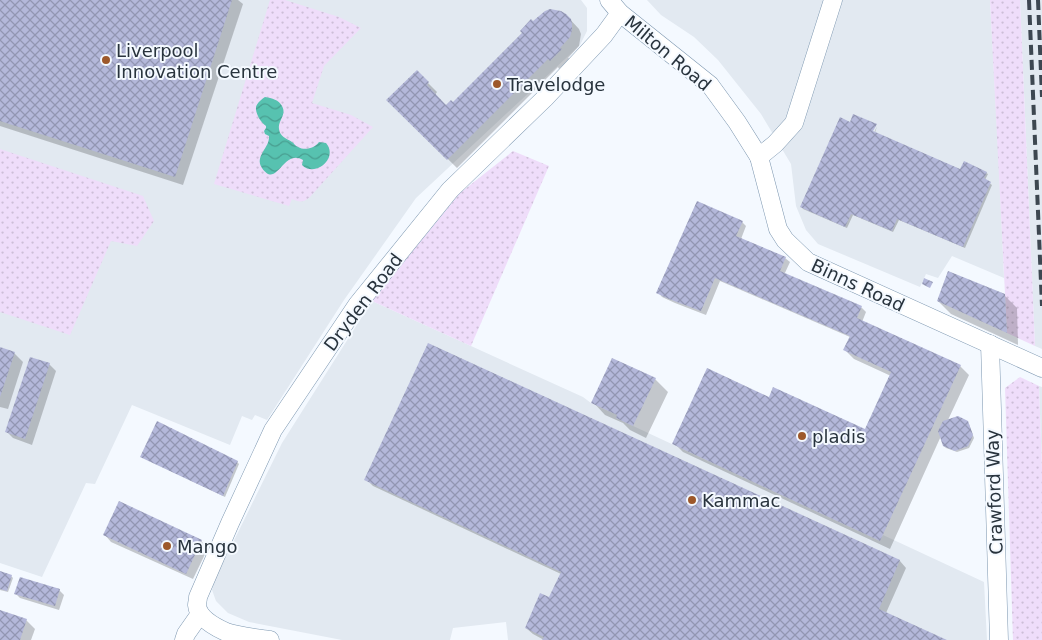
<svg xmlns="http://www.w3.org/2000/svg" width="1042" height="640" font-family="'DejaVu Sans',sans-serif">
	<style>
		.built { fill: #e2e9f1 }
		.grass { fill: url(#grass-dots) }
		.water { fill: url(#water-waves) }
		.shadow { fill: #0003 }
		.building { fill: url(#building-cross-hatch) }
		.lines { fill: none; stroke-linecap: round; stroke-linejoin: round }
		.minor-casing { stroke: #7d97b0; stroke-width: 19 }
		.minor { stroke: #fff; stroke-width: 18 }
		.rail { stroke: #3d4751; stroke-width: 4; stroke-dasharray: 10 5; stroke-linecap: butt }
		.poi-dot { fill: #9d582b; stroke: #f4f9ff; stroke-width: 2 }
		.labels { text-anchor: middle; dominant-baseline: central; stroke-width: 4; stroke-linejoin: round; paint-order: stroke }
		.poi-label { font-size: 18px; fill: #28333d; stroke: #f4f9ff; text-anchor: start }
		.street-label { font-size: 18px; fill: #28333d; stroke: #f4f9ff }
	</style>
	<defs>
		<pattern id="grass-dots" width="8" height="8" patternUnits="userSpaceOnUse" patternTransform="scale(1.25)"><rect width="8" height="8" fill="#efddfa"/><path d="M2 2h.1M6 6h.1" fill="none" stroke="#cdbed7" stroke-width="1.8" stroke-linecap="round"/></pattern>
		<pattern id="water-waves" width="16" height="10" patternUnits="userSpaceOnUse" patternTransform="scale(1.25)"><rect width="16" height="10" fill="#57c2b0"/><path d="M0 5q4-4 8 0t8 0" fill="none" stroke="#489e90"/></pattern>
		<pattern id="building-cross-hatch" width="8" height="8" patternUnits="userSpaceOnUse" patternTransform="scale(1.25)"><rect width="8" height="8" fill="#b4b8da"/><path d="M0 0l8 8M0 8l8-8" fill="none" stroke="#9296b2"/></pattern>
	</defs>
	<rect width="100%" height="100%" fill="#f4f9ff"/>
	<!-- built -->
	<g class="built">
		<path d="M0,0H581L587,8V31L580,45L416,198L344,300L267,420L255,415L252,420L242,416L230,445L132,405L95,484L86,483L42,577L0,563Z"/>
		<path d="M647,0H990L999,165L1004,278L952,256L938,278L926,274L920,287L818,244L806,230L796,206L791,164L761,114L718,60L694,37L661,15Z"/>
		<path d="M1020,0H1042V349L1035,346Z"/>
		<path d="M372,301L583,397L591,403L617,415L616,418L880,541L883,535L984,582L987,640H508L506,622L453,628L450,640H342L249,622L228,613L216,601L212,590L215,579L282,443Z"/>
		<path d="M1039,386L1042,387V468Z"/>
	</g>
	<!-- grass -->
	<g class="grass">
		<path d="M270,0H285L339,17L361,28L324,66L312,103L351,115L373,127L309,198C302,203 299,202 292,199L289,206L214,184Z"/>
		<path d="M990,0H1020L1035,346L1007,333Z"/>
		<path d="M0,149L143,196L154,221L137,246L111,241L70,335L0,312Z"/>
		<path d="M513,151L549,166L471,346L372,301L460,193Z"/>
		<path d="M1020,377L1039,386L1042,468V640H1013L1005,388Z"/>
	</g>
	<!-- water -->
	<path class="water" d="M265,97C272,98 279,100 282,106C287,115 278,120 279,129C280,137 286,138 292,142C295,144 295,146 298,147C305,151 315,148 319,142L326,143C339,158 315,178 302,165L303,160C283,148 277,190 262,168C254,156 270,148 269,136L265,134L264,131L266,128V126C261,123 255,113 256,107C257,103 262,99 265,97Z"/>
	<!-- shadow -->
	<g class="shadow">
		<path d="M0,0H238L243,4L183,185L0,126Z"/>
		<path d="M566,15L579,29L581,34L579,46L568,58L570,59L559,69L558,67L457,168L388,100L417,72L437,92L435,95L446,106L453,103L533,22Z"/>
		<path d="M877,126L875,133L961,171L986,173L988,174L985,180L992,185L965,248L899,220L893,232L853,215L847,228L803,209L802,207L870,137L872,138Z"/>
		<path d="M742,222L746,226L741,239L785,258L790,262L784,275L862,308L866,312L862,322L960,366L969,375L948,420L967,422L969,424L974,438L969,448L957,452L946,448L944,446L941,436L890,549L683,452L674,443L866,430L891,376L854,359L845,350L850,337L720,281L706,315L675,303L662,297L658,292Z"/>
		<path d="M1004,295L1017,308L1018,345L951,314L938,301Z"/>
		<path d="M429,344L900,561L906,568L886,613L944,640H544L533,634L526,628L550,599L561,574L373,486L366,479Z"/>
		<path d="M0,348L14,353L23,362L8,409L0,407Z"/>
		<path d="M49,364L56,371L32,445L13,438L7,432Z"/>
		<path d="M655,379L668,392L646,438L630,430L623,423L605,415L593,402Z"/>
		<path d="M144,458L237,462L239,464L225,497Z"/>
		<path d="M105,535L201,541L208,548L193,579L111,542Z"/>
		<path d="M0,572L11,576L13,578L8,592L0,590Z"/>
		<path d="M59,590L64,595L59,610L20,598L16,594Z"/>
		<path d="M0,611L26,620L35,629L31,640H0Z"/>
	</g>
	<!-- building -->
	<g class="building">
		<path d="M0,0H232L175,177L0,121Z"/>
		<path d="M550,9L561,11L566,14L571,19L572,24V30L570,37L560,48L562,49L550,61L548,59L447,160L386,100L417,70L429,82L427,85L446,105L451,100L453,102L522,33L520,31L531,19L533,21L545,11Z"/>
		<path d="M853,114L877,124L873,131L960,169L964,161L987,172L984,178L991,182L963,247L897,219L892,231L851,214L845,227L800,207L840,117L850,122Z"/>
		<path d="M697,201L743,221L736,236L786,257L780,271L862,306L857,318L961,365L880,541L672,444L707,368L769,397L773,387L865,429L891,372L843,350L850,336L715,278L701,311L669,299L656,293Z"/>
		<path d="M948,271L1005,294L1007,333L937,301Z"/>
		<path d="M924,278L933,282L930,288L922,284Z"/>
		<path d="M428,343L900,560L879,609L947,640H542L544,637L525,628L540,593L549,597L561,572L364,480Z"/>
		<path d="M0,347L15,352L0,397Z"/>
		<path d="M30,357L50,363L25,439L5,432Z"/>
		<path d="M612,358L656,378L633,426L616,418L617,415L591,403Z"/>
		<path d="M958,416L968,421L973,435L968,446L955,451L943,446L938,431L943,421Z"/>
		<path d="M157,421L238,461L223,496L140,457Z"/>
		<path d="M119,501L202,540L186,574L103,535Z"/>
		<path d="M0,571L12,575L7,591L0,589Z"/>
		<path d="M20,577L60,589L55,606L14,594Z"/>
		<path d="M0,610L27,619L20,640H0Z"/>
	</g>
	<g class="lines">
		<defs>
			<g id="minor">
				<path d="M609,0L620,13L710,85L737,122L759,157"/>
				<path d="M833,0L794,123L775,144L759,157L778,229L785,240L808,262L1042,368"/>
				<path d="M990,344L999,640"/>
				<path d="M184,640L186,634L200,614"/>
				<path d="M270,640C257,638 237,636 226,632C215,627 198,618 197,605C197,603 198,600 198,597L230,523L273,430L357,305L450,190L545,98L604,35L620,13"/>
			</g>
		</defs>
		<!-- minor casing -->
		<use href="#minor" class="minor-casing"/>
		<!-- minor -->
		<use href="#minor" class="minor"/>
		<!-- rail -->
		<g class="rail">
			<path d="M1029,0L1042,306"/>
			<path d="M1038,0L1042,97"/>
		</g>
	</g>
	<!-- markers -->
	<g class="poi-dot">
		<circle cx="106" cy="60" r="5"/>
		<circle cx="497" cy="84" r="5"/>
		<circle cx="802" cy="436" r="5"/>
		<circle cx="692" cy="500" r="5"/>
		<circle cx="167" cy="546" r="5"/>
	</g>
	<g class="labels">
		<!-- poi labels -->
		<g class="poi-label">
			<text x="116" y="50">Liverpool<tspan x="116" dy="21">Innovation Centre</tspan></text>
			<text x="507" y="84">Travelodge</text>
			<text x="812" y="436">pladis</text>
			<text x="702" y="500">Kammac</text>
			<text x="177" y="546">Mango</text>
		</g>
		<!-- street labels -->
		<g class="street-label">
			<text transform="translate(668 53) rotate(40)">Milton Road</text>
			<text transform="translate(858 285) rotate(25)">Binns Road</text>
			<text transform="translate(363 302) rotate(-53)">Dryden Road</text>
			<text transform="translate(994 492) rotate(-92)">Crawford Way</text>
		</g>
	</g>
</svg>
